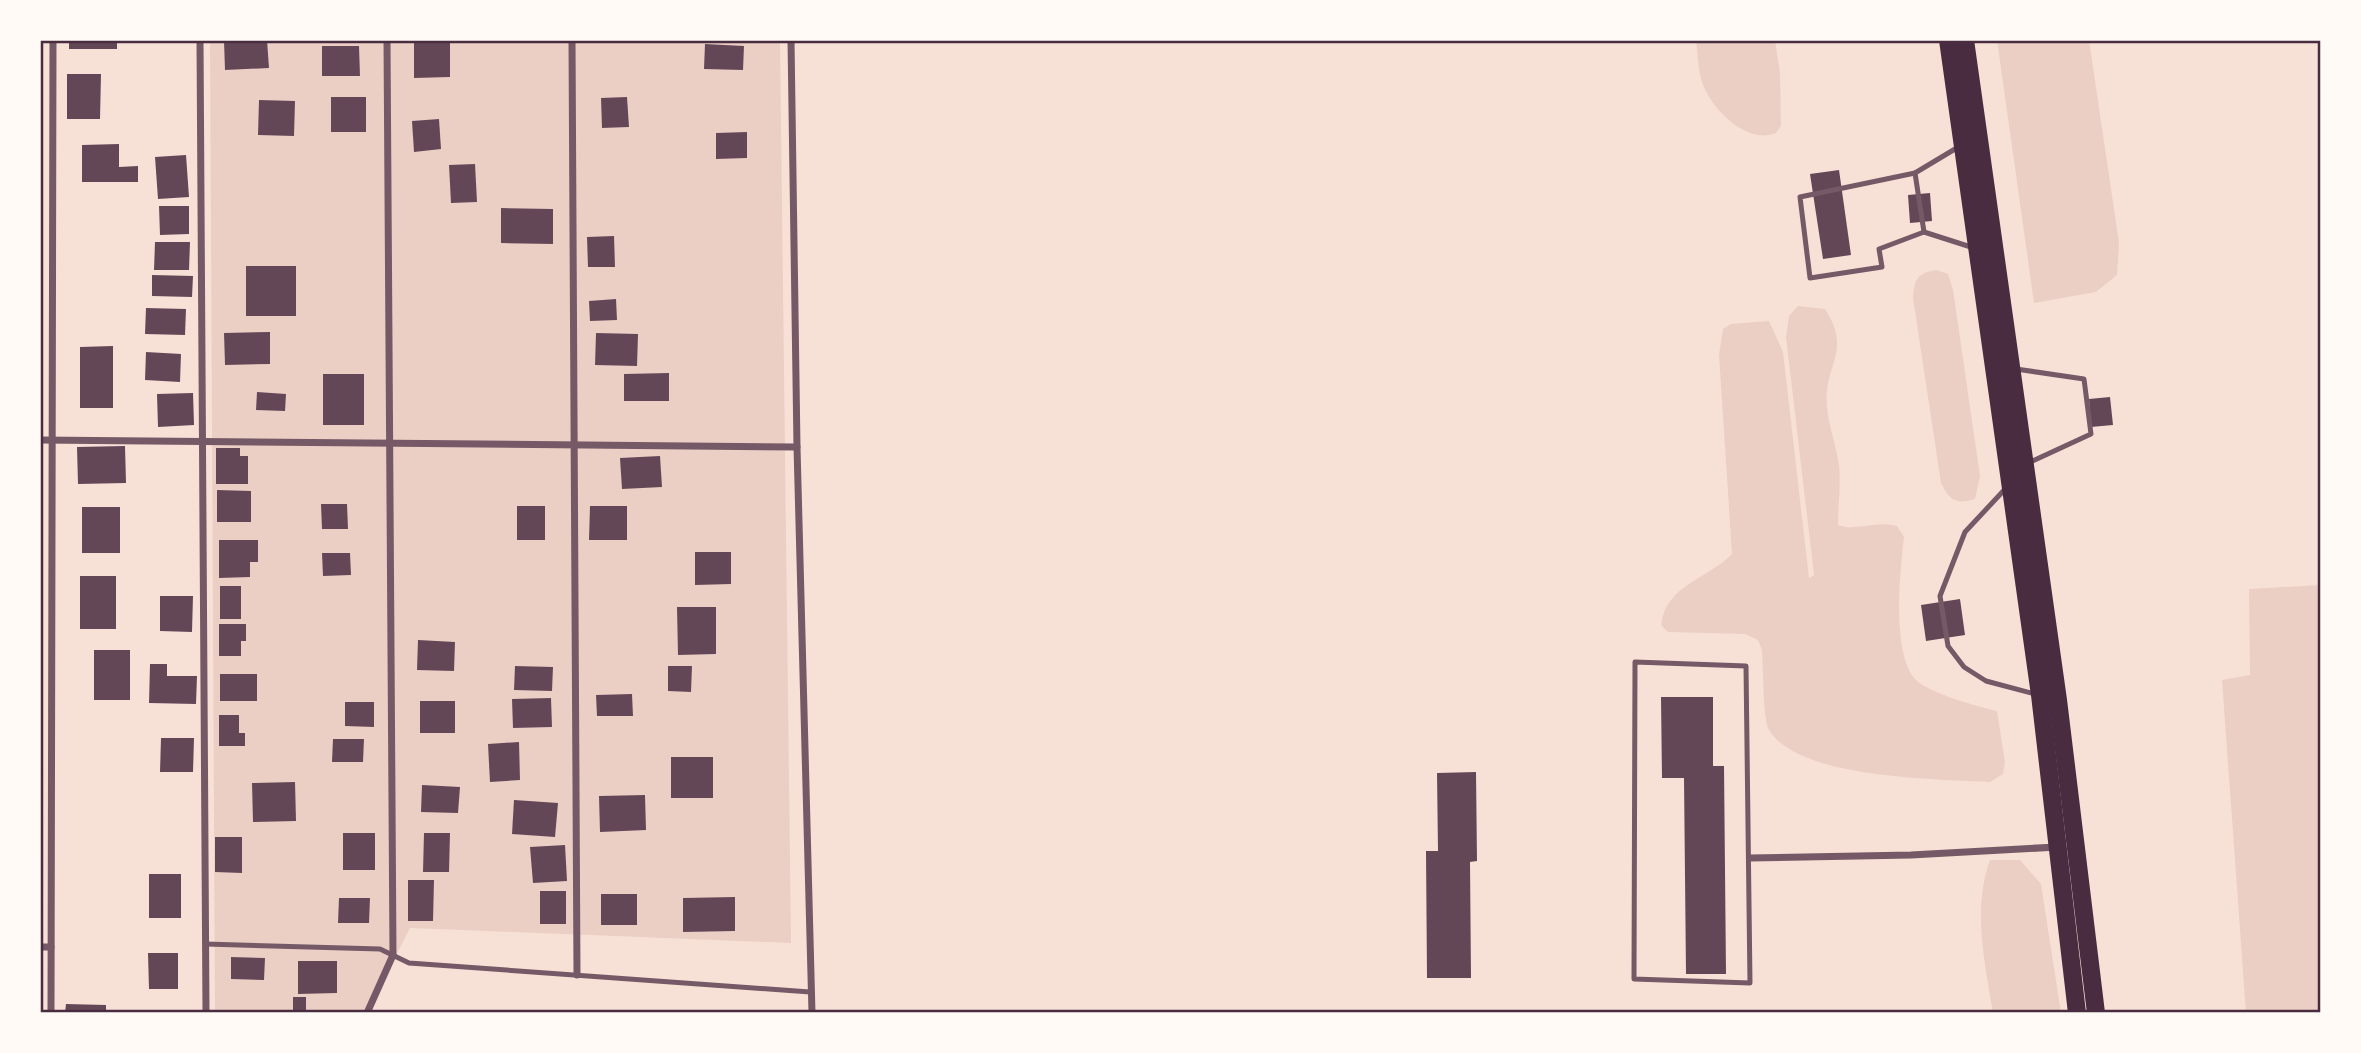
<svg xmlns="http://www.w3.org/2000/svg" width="2361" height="1053" font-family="Commissioner,sans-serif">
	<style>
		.green { fill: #ebcfc5 }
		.building { fill: #644757 }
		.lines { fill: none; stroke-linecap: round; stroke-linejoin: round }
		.service { stroke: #755966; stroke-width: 5 }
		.minor { stroke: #755966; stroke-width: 7 }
		.primary { stroke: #4a2c40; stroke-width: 18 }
		.neatline { fill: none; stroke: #4a2c40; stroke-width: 2.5 }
	</style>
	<rect width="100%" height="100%" fill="#f7e1d7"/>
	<!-- green -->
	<g class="green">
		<path d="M210,40H780L791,943L410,928L367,1013H215Z"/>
		<path d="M1696,40H1775L1780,73L1781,126L1776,133C1747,145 1713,110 1703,85C1698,71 1698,55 1696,40Z"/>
		<path d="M1997,40H2089L2119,243L2117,275L2096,292L2034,303Z"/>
		<path d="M1936,270L1948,274L1953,290L1980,476L1975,499C1956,505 1949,500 1941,483L1913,298C1914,280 1917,273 1936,270Z"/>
		<path d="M1798,306L1825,309C1853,352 1823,364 1827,407C1829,427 1836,445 1839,465C1841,485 1838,505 1838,525C1856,532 1876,520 1897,526L1904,537C1900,571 1891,654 1916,680C1929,693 1979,707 1997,711L2005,762L2003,774L1990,782C1937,779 1798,779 1769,730C1763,721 1763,665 1762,650L1758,640L1745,634L1668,632L1661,625C1666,585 1706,580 1732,554L1719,355L1723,329L1731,324L1769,321L1783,352L1809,578L1814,575L1786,337L1789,316Z"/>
		<path d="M2321,585V1013H2246L2222,680L2250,675L2249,589Z"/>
		<path d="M1990,860H2020L2041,884L2061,1013H1993C1985,963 1972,909 1990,860Z"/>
	</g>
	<!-- building -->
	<g class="building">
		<rect x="69" y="40" width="48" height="9"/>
		<path d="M267,40L269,68L225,70L224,41Z"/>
		<path d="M414,40H450V77L414,78Z"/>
		<path d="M705,44L744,46L743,70L704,69Z"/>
		<path d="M322,46H359L360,76H322Z"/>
		<path d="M67,74H101L100,119H67Z"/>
		<rect x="331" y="97" width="35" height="35"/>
		<path d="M627,97L629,127L602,128L601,98Z"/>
		<path d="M259,100L295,101L294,136L258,135Z"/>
		<path d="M439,119L441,149L414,152L412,121Z"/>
		<path d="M747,132V158L716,159V133Z"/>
		<path d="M119,144V167L138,166V182H82V145Z"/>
		<path d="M186,155L189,197L158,199L155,157Z"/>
		<path d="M475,164L477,202L451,203L449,165Z"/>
		<path d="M1839,170L1851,255L1823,259L1810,174Z"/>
		<path d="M1930,193L1932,221L1910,223L1908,195Z"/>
		<path d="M159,206H189V234L160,235Z"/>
		<path d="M501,208L553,209V244L501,243Z"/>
		<path d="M614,236L615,267H588L587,237Z"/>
		<path d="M155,242H190L189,270H154Z"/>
		<rect x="246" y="266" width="50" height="50"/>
		<path d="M152,275L193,276L192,297L152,296Z"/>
		<path d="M616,299L617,320L590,321L589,301Z"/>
		<path d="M146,308L186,309L185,335L145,334Z"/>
		<path d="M270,332V364L225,365L224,333Z"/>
		<path d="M596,333L638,334L637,366L595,365Z"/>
		<path d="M113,346V408H80V347Z"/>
		<path d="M146,352L181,354L180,382L145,380Z"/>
		<path d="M669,373V401H624V374Z"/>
		<rect x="323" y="374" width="41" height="51"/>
		<path d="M257,392L286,394L285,411L256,410Z"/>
		<path d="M193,393L194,425L158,427L157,394Z"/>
		<path d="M2110,397L2113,425L2091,427L2089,399Z"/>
		<path d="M125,446L126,483L78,484L77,447Z"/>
		<path d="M216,448H240V456H248V484H216Z"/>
		<path d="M660,456L662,487L622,489L620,458Z"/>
		<path d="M217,490L251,491V522H217Z"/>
		<path d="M321,504H347L348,529H322Z"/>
		<rect x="517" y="506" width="28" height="34"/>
		<path d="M590,506H627V540H589Z"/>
		<rect x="82" y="507" width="38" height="46"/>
		<path d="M219,540H258V562H250V577L219,578Z"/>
		<path d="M695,552H731V584L695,585Z"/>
		<path d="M322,553H350L351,575L323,576Z"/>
		<rect x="80" y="576" width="36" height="53"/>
		<rect x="220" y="586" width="21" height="33"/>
		<path d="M160,596H193L192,632L160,631Z"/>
		<path d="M1960,599L1965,635L1926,641L1921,605Z"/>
		<path d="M677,607H716V654L678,655Z"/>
		<path d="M219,624H246V641H241V656H219Z"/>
		<path d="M418,640L455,642L454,671L417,670Z"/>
		<rect x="94" y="650" width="36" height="50"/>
		<path d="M150,664H167V676H197L196,704L149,703Z"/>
		<path d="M515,666L553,667L552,691L514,690Z"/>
		<path d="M668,666H692L691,692L668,691Z"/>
		<rect x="220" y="674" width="37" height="27"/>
		<path d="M632,694L633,716H597L596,695Z"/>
		<path d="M1661,697H1713V766H1724L1726,974H1686L1684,778H1662Z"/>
		<path d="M551,698L552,727L513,728L512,699Z"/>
		<rect x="420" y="701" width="35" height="32"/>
		<path d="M345,702H374V727L345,726Z"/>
		<path d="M219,715H239V733H245V746H219Z"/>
		<path d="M161,738H194L193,772H160Z"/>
		<path d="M333,739H364L363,762H332Z"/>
		<path d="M519,742L520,780L490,782L488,744Z"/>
		<rect x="671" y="757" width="42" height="41"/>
		<path d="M1476,772L1477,861L1470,862L1471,978H1427L1426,851H1438L1437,773Z"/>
		<path d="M295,782L296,821L253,822L252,783Z"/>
		<path d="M422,785L460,787L458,813L421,812Z"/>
		<path d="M645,795L646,830L600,832L599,796Z"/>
		<path d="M514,800L558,803L555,837L512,834Z"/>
		<rect x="343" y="833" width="32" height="37"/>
		<path d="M424,833H450L449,872H423Z"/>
		<path d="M215,837H242V873L215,872Z"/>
		<path d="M565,845L567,881L533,883L530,847Z"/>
		<rect x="149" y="874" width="32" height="44"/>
		<path d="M408,880H434L433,921H408Z"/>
		<rect x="540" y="891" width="26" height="33"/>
		<rect x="601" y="894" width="36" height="31"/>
		<path d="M735,897V931L683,932V898Z"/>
		<path d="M339,898H370L369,923H338Z"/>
		<path d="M148,953H178V989H149Z"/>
		<path d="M231,957L265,958L264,980L231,979Z"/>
		<path d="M298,961H337V993L298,994Z"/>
		<rect x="293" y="997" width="13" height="16"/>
		<path d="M66,1004L106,1005V1013H65Z"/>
	</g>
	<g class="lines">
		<!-- service -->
		<g class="service">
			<path d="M1960,146L1915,173L1924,232L1974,248"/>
			<path d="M1915,173L1800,197L1810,278L1882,267L1879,249L1924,232"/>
			<path d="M2016,369L2084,379L2091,434L2028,463"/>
			<path d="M2007,487L1965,532L1940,596L1948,646L1964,667L1986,681L2035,694"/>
			<path d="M1635,662L1746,666L1750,983L1634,979Z"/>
			<path d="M205,944L380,949L409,963L810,992"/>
		</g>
		<!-- minor -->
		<g class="minor">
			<path d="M200,40L206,1013"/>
			<path d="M572,40L577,975"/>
			<path d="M791,40L797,447L812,1013"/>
			<path d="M40,440L797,447"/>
			<path d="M1750,858L1911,855L2057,847"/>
			<path d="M40,947H51"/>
			<path d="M51,1013L53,40"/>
			<path d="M367,1013L393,955L387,40"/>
		</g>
		<!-- primary -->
		<g class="primary">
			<path d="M1948,40L2040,695L2077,1013"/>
			<path d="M1965,40L2058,700L2096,1013"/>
		</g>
	</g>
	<!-- border -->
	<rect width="2361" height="1053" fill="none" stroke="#fffaf5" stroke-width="84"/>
	<rect x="42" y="42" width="2277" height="969" class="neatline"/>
</svg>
